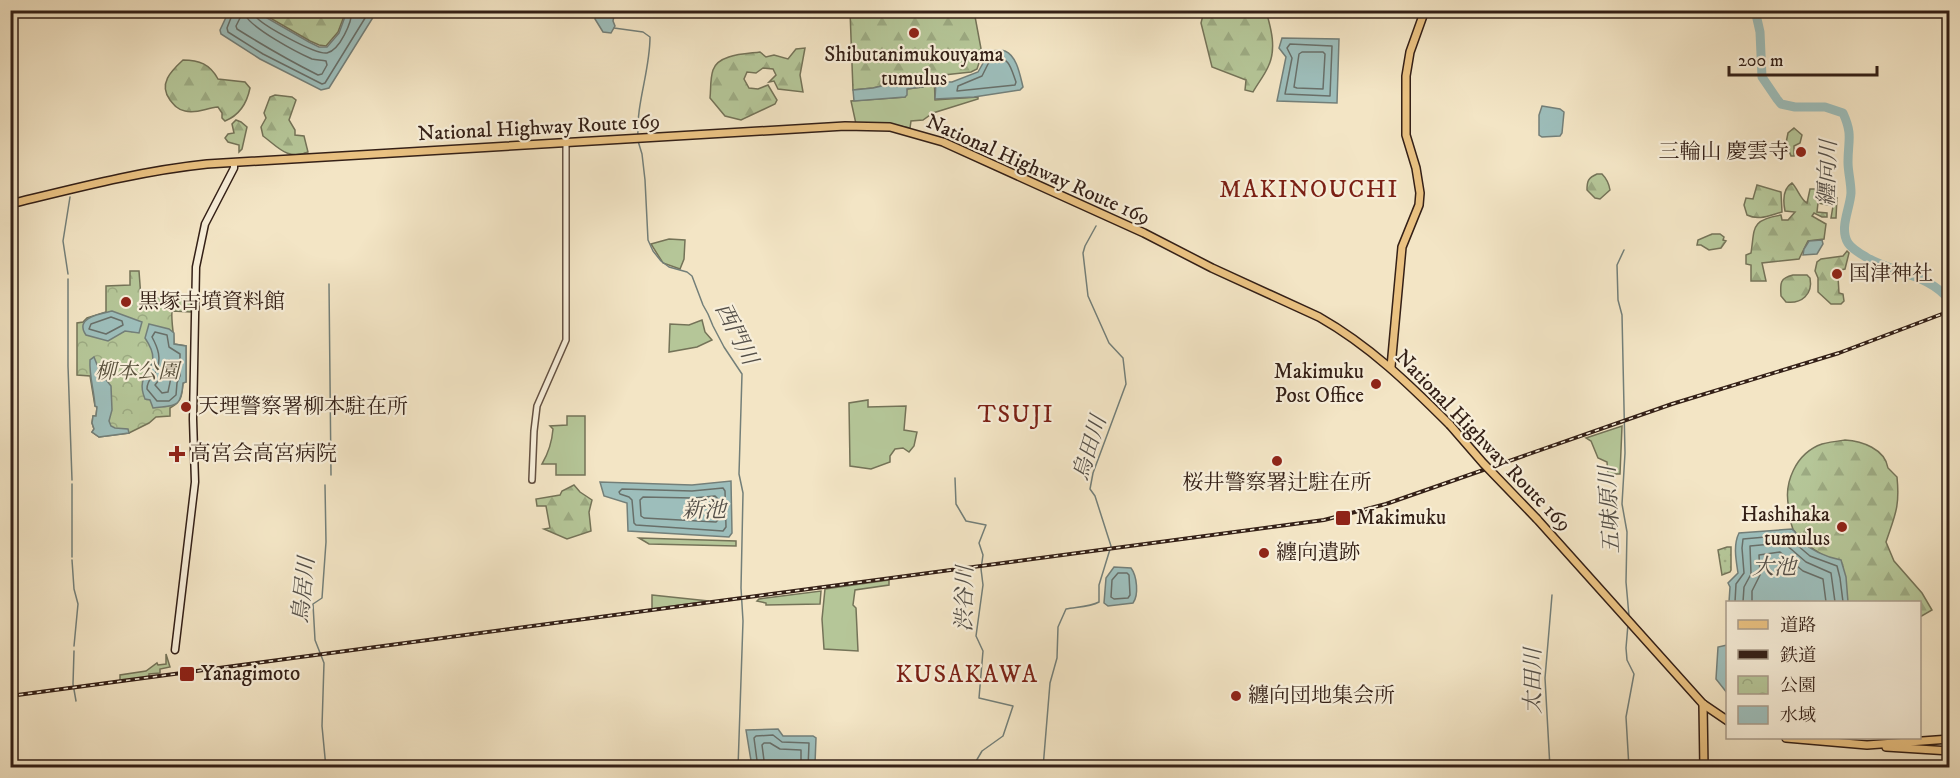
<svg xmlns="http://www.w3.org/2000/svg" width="1960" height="778" font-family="'IM FELL DW Pica','Noto Serif JP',serif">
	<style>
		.grass { fill: #b5c698; stroke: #747358; stroke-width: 1.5 }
		.forest { fill: url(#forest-firs); stroke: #747358; stroke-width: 1.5 }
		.park { fill: url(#park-crowns); stroke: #747358; stroke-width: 1.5 }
		.garden { fill: url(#garden-dots); stroke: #747358; stroke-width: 1.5 }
		.water { fill: #9dbebb; stroke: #737f79; stroke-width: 1.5 }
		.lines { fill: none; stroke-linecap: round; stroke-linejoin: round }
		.shore { stroke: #686f69; stroke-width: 1.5 }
		.stream { stroke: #737f79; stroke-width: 1.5 }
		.river { stroke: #9dbebb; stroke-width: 9 }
		.tertiary-casing { stroke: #645142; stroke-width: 8 }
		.secondary-casing { stroke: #342017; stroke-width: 9 }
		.primary-casing { stroke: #342017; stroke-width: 10 }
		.trunk-casing { stroke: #342017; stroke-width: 10 }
		.tertiary { stroke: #f7eed9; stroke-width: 5 }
		.secondary { stroke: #f7eed9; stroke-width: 6 }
		.primary { stroke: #eac282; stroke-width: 7 }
		.trunk { stroke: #eac282; stroke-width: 7 }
		.rail-casing { stroke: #342017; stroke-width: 4 }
		.rail { stroke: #f7eed9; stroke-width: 1.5; stroke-dasharray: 4.5; stroke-linecap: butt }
		.trunk-bridge-casing { stroke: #342017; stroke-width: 10; stroke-linecap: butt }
		.trunk-bridge { stroke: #eac282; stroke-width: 7 }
		.poi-dot { fill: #8f2418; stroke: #f7eed9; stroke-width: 2 }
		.labels { text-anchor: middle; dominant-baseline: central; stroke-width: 4.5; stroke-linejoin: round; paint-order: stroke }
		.poi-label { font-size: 21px; fill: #342017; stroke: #f7eed9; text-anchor: start }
		.street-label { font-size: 21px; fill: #342017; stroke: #f7eed9 }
		.park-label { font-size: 21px; font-style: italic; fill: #5b523e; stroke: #f7eed9 }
		.water-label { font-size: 22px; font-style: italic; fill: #544f48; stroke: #f7eed9 }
		.quarter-label { font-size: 24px; letter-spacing: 1.5px; fill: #7a1f14; stroke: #f7eed9 }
	</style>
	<defs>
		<pattern id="forest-firs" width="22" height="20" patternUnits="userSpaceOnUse" patternTransform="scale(1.5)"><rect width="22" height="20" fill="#b5c698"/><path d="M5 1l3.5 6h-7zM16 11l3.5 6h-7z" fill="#9caa82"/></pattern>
		<pattern id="park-crowns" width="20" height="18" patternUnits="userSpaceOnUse" patternTransform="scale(1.5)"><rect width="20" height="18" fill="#b5c698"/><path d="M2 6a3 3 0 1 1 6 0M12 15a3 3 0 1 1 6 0" fill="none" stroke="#9caa82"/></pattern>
		<pattern id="garden-dots" width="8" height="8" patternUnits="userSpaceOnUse" patternTransform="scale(1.5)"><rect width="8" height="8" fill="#b5c698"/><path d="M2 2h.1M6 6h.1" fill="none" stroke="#9caa82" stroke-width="1.8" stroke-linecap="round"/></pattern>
	</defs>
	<rect width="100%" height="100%" fill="#f3e5c5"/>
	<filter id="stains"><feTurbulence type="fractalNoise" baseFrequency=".00333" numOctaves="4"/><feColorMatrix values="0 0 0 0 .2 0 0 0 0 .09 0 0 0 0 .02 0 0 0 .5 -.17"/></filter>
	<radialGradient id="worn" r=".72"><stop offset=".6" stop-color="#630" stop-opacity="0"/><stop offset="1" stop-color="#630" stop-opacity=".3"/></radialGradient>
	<!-- grass -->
	<g class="grass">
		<path d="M929,79C937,83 934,93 935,100L978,97V99L933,113L923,120L911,121L910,128L894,125L856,124L851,101L905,97L907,89L923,87L921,82Z"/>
		<path d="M669,239L685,240L684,259L680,269L663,263L651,244Z"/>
		<path d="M702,320L705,332L712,340L697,347L669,352L670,324L689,325Z"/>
		<path d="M868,400V407L906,406L904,430L917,432L914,446L909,452L903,448L895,449L890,456V462L871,469L850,466L849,403Z"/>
		<path d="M567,416H585V475H556V464H542C549,452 552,442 553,429L550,426L567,425Z"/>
		<path d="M1622,426L1620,474H1608L1607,462L1598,458L1591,441L1586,438Z"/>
		<path d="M639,538L736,541V546L649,544Z"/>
		<path d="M889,580V585L855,590L853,605L856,608L858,651L824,649L822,619L825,589Z"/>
		<path d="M821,591L820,604L766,605V603L757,601L759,599Z"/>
		<path d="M652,595L709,601L652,609Z"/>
	</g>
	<!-- forest -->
	<g class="forest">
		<path d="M258,11H346L338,32L326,46L319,45L310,41Z"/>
		<path d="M850,11H974L982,54L977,69L971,72L916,78L873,88L853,90Z"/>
		<path d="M1204,11H1214L1213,14L1215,17H1229L1231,11H1266C1271,28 1277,49 1268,67C1264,76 1258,83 1253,92L1245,90L1246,80L1212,67L1201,23Z"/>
		<path d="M805,48L800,75L803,92L778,89L774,81L769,82L776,75L773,69L763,68L756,73L747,72L744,79L749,88L758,89L768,85L777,100L775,104L741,120L725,116L710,98C711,89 710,79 713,70C718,54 746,54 760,52L766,57L774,55L788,59L796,49Z"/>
		<path d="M183,60C199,60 210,64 218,79L245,82L250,88C247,103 240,115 225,121L222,118V113L218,107C206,108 197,114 185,111C178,110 174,105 170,100C158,84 171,71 183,60Z"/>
		<path d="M275,95L292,97L296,100L289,120L295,130V135L304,136L308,152C288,161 278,147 263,136L261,127L266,118L264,113L270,97Z"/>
		<path d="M236,120L241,122L247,127L242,149L239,152V145L228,142L225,138L228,134L234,133L232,124Z"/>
		<path d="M1794,128L1802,135L1800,143L1794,146V156H1791L1786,143L1788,133Z"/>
		<path d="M1597,174H1602C1607,179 1609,184 1610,190L1600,199L1595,198L1587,190C1587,181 1588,178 1597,174Z"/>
		<path d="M1792,183C1798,189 1800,199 1807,203L1810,189H1818L1822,196L1837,198L1836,218H1831L1833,206L1818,203L1817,212L1827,213V217H1822L1814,213L1812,216L1826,224L1824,239L1808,241L1799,259L1762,263L1766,281H1751V265L1746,264V255L1751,253C1755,228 1750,220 1781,215L1782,220H1788L1795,212L1785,211C1783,201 1782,189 1792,183Z"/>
		<path d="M1757,185L1781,192L1782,212C1770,215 1759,221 1747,215L1744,205L1746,198L1753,199Z"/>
		<path d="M1712,234H1720L1724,237L1723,240L1726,241L1721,248L1709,250L1701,245H1697L1698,240Z"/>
		<path d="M1847,251L1849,253L1845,269L1835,271V277H1838L1839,293L1843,294L1844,301L1841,304H1831L1818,292V278L1815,271L1817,262L1821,259L1843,256Z"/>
		<path d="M1793,275H1807L1810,278C1813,294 1802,304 1786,302L1781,296C1780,283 1780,278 1793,275Z"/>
		<path d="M1845,440C1862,441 1885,449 1888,468L1897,477C1900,507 1895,515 1886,542L1894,561L1922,593L1932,610L1920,617V602H1846L1843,567C1827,557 1805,547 1794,531C1790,525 1790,515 1789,508C1783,483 1796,453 1822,444C1830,442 1838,441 1845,440Z"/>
		<path d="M574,485L580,492L592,500L589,512L591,531L567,539L544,529L550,528L546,506H537L536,499L560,495L562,491Z"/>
	</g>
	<!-- park -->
	<g class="park">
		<path d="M130,271H139L141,298L191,297V312L172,311C171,323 174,333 174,344L186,346V382L183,383C182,395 182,402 170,408V416L156,417L149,423L129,433L99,437L92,432L94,429L92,423L93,416H96L97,407L95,406L90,376L77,375V323L83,322L87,318L106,312V286L130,285Z"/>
		<path d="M166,654L170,667L160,669V673L149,674V677L120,681V675L146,671L157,663L158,665L166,664Z"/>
	</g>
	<!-- garden -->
	<path class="garden" d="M1727,547H1731V570L1730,572L1722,575L1718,550Z"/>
	<!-- water -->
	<g class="water">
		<path d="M229,11H255L309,42L319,47H327L339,33L347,11H377L329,88L321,90L260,59L221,34L220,30Z"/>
		<path d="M596,11H615L613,21L615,26L611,33L603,32L595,19Z"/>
		<path d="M1282,38L1339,39L1337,103L1277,101L1286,57L1279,48Z"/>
		<path d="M990,51C993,51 1002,49 1005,51C1017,56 1020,75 1023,87L1020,90L974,97L935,99L936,82H952L978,72Z"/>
		<path d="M916,78L923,87L907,89V95L905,97L854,101L853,90L873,88Z"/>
		<path d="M1542,106L1560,109L1564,112L1562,133L1560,136L1542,137L1539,135V115Z"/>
		<path d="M1822,240L1823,244L1817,254L1803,255L1804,249L1809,241Z"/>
		<path d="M112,311L142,322L139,333L125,331L108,341L86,335C74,318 99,314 112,311Z"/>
		<path d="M149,324L169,329L174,333V344L186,346V382L183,383C181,409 175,405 153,408L150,400L145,399C132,368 168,372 145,338Z"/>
		<path d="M94,357L100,372L111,386L112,410L109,421L111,426L115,428L128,429L129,433L99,437L92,432L94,429L92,423L93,416H96L97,407L95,406C94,390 89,376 90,360Z"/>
		<path d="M731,481L732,533L729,537L628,531L627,503L604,496L600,482L692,485Z"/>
		<path d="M1792,529C1797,532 1797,537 1801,541C1812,551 1826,557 1841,560L1846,577L1848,602H1729L1730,587L1728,583L1738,573C1736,560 1733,545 1739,533Z"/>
		<path d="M1114,567L1131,568C1137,576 1139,595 1133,603L1108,606L1104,603L1106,578Z"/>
		<path d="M1727,645H1728L1727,693L1716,679L1718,647Z"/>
		<path d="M778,729L783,736H813L816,738L815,764L810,767H752L746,730Z"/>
	</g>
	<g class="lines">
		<!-- shore -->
		<g class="shore">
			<path d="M234,10L227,28L228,32L263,54L322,84L325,83L370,10"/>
			<path d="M253,10C254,15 253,15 257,18C266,27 316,55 327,53C340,50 352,22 352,10"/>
			<path d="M245,15C253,29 296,52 312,59C317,60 322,60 326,61L327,65L322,74L318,75C290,61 264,46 237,29L236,26L241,16Z"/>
			<path d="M1290,44L1332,46L1330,96L1285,94L1292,58L1287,48Z"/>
			<path d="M1302,52H1323L1325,54L1323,89L1297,88L1294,87L1299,54Z"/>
			<path d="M994,57C1010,57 1011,69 1016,82L1015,85L957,91L958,86L982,76L991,58Z"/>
			<path d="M111,317L122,321L123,325L106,334L89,329L91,324Z"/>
			<path d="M155,332L167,335L169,347L180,354V376L177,383L176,395L169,401H157L147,389C147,380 152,378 156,371C162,359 158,348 152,337Z"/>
			<path d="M169,360L172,362C173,373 170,381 168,392L162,393L155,385L162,376Z"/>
			<path d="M723,488L725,491L726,527L723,531L636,525L634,523L632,500L629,497L620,494L619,492L622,489L692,491Z"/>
			<path d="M715,496L718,499V520L716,522L644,518L641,516L640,500L643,497L693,498Z"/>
			<path d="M1118,573H1127L1129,575L1130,595L1128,598L1114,599L1111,597L1112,580Z"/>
			<path d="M1735,602L1736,584L1744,573L1742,548L1743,539L1789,535L1797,545L1810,556L1837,566L1840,578L1843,602"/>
			<path d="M1743,602L1744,587L1751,574L1750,546L1784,543L1806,562L1831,573L1835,602"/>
			<path d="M1752,602V591L1760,575L1759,555L1780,552L1803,571L1823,579L1826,602"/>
			<path d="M758,768L754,738L756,736L773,735L782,742L809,743L808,768"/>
			<path d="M765,768L762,745L764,743H770L780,749L801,750V768"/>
		</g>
		<!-- stream -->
		<g class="stream">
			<path d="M614,28L643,32L650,37C650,71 636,103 638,137"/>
			<path d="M638,141L642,154L645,180L648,240L653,251L661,261L669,267L687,272L692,276L703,305L708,314L713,326L724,347L742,374L739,474L743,493L741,588L743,621L738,768"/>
			<path d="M1624,250L1617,265L1618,300L1622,315L1625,453L1622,504L1627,532L1626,582L1629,616"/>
			<path d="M68,274L63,241L70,197"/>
			<path d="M68,279V366L72,480"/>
			<path d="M329,284L331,475"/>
			<path d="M955,478L956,504L966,521L986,525L979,543L983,555L981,569L983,585L976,636L983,651L979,698L1013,706L1003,736L982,751L972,768"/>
			<path d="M72,484V557"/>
			<path d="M325,485L326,542L322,598L313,604L315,640L324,663L322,726L326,768"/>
			<path d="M72,560L74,589L78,604L74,646"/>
			<path d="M1628,624L1626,648L1627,660L1634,674L1626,717L1629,768"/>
			<path d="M74,651L73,684L76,701"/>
			<path d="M1043,768L1050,683L1057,658L1058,627L1066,609C1076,607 1090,607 1099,602V585L1111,546L1095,496L1090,489L1093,473L1126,384L1123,358L1109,343L1088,296L1083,253L1085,246L1096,226"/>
			<path d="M1550,768L1545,678L1552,595"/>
		</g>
		<!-- river -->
		<path class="river" d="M1755,10L1760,32L1762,77L1777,99L1781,104L1795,107H1825L1843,113C1853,135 1848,140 1848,162C1848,172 1851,182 1851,193C1850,209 1839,228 1848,243C1852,249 1859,253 1866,257C1892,273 1930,274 1950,301"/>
		<defs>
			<path id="tertiary" d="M532,480L534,431L537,406L566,340V143"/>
			<path id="secondary" d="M175,650L195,482L193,419L196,267L205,224L234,168V163"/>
			<g id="primary">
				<path d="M1391,367L1402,247L1419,205L1420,193L1416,168L1406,135V76L1410,52L1425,10"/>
				<path d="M1703,704L1704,768"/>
			</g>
			<g id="trunk">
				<path d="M10,204C76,188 140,171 207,164L845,126L890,127L943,142L1144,233L1212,268L1319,317C1370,346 1409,384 1450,425"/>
				<path d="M1537,519L1703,704L1728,721"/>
				<path d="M1786,738L1867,745L1950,739"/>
				<path d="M1886,747L1950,751"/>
			</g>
		</defs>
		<!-- tertiary casing -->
		<use href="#tertiary" class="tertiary-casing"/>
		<!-- secondary casing -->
		<use href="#secondary" class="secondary-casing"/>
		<!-- primary casing -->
		<use href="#primary" class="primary-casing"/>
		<!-- trunk casing -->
		<use href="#trunk" class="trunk-casing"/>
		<!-- tertiary -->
		<use href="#tertiary" class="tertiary"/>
		<!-- secondary -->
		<use href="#secondary" class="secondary"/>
		<!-- primary -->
		<use href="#primary" class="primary"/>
		<!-- trunk -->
		<use href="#trunk" class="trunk"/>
		<defs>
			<path id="rail" d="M10,696L1324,520L1386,504L1672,404L1839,353L1950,311"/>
		</defs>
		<!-- rail casing -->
		<use href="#rail" class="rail-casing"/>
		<!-- rail -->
		<use href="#rail" class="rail"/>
		<defs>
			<path id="trunk-bridge" d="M1450,425L1483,463L1537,519"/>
		</defs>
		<!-- trunk-bridge casing -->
		<use href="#trunk-bridge" class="trunk-bridge-casing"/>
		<!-- trunk-bridge -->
		<use href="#trunk-bridge" class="trunk-bridge"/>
	</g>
	<!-- markers -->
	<g class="poi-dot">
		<circle cx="914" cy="33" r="6"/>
		<circle cx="1801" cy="152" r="6"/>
		<circle cx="1837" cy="274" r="6"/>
		<circle cx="126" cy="302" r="6"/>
		<circle cx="1376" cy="384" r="6"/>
		<circle cx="186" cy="407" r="6"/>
		<path d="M174 445h6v6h6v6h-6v6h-6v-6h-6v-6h6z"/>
		<circle cx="1277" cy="461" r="6"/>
		<rect x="1335" y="510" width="16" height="16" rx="3"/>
		<circle cx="1842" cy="527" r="6"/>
		<circle cx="1264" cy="553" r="6"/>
		<rect x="179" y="666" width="16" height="16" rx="3"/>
		<circle cx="1236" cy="696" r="6"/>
	</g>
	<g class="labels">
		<!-- poi labels -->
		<g class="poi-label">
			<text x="914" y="55" text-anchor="middle">Shibutanimukouyama<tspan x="914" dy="24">tumulus</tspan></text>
			<text x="1789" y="152" text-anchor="end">三輪山 慶雲寺</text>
			<text x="1849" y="274">国津神社</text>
			<text x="138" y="302">黒塚古墳資料館</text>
			<text x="1364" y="372" text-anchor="end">Makimuku<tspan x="1364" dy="24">Post Office</tspan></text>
			<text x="198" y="407">天理警察署柳本駐在所</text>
			<text x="190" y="454">高宮会高宮病院</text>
			<text x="1277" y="483" text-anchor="middle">桜井警察署辻駐在所</text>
			<text x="1830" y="515" text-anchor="end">Hashihaka<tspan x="1830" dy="24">tumulus</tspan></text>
			<text x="1356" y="518">Makimuku</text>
			<text x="1276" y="553">纏向遺跡</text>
			<text x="201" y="674">Yanagimoto</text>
			<text x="1248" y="696">纏向団地集会所</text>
		</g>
		<!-- street labels -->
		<g class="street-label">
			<text transform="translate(539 128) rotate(-3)">National Highway Route 169</text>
			<text transform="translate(1038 170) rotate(24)">National Highway Route 169</text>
			<text transform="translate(1483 441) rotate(46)">National Highway Route 169</text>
		</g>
		<!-- park labels -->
		<g class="park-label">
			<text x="137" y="372">柳本公園</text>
		</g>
		<!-- water labels -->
		<g class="water-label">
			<text transform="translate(1828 173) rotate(-88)">纒向川</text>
			<text transform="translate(736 334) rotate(63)">西門川</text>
			<text transform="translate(1090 448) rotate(-73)">烏田川</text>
			<text x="704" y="510">新池</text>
			<text transform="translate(1610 510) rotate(-93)">五味原川</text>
			<text x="1774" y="567">大池</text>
			<text transform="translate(304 590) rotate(-84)">鳥居川</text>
			<text transform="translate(965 599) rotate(-89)">渋谷川</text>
			<text transform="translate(1533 681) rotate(-90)">太田川</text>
		</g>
		<!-- quarter labels -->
		<g class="quarter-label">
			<text x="1309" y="190">MAKINOUCHI</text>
			<text x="1016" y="415">TSUJI</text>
			<text x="967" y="675">KUSAKAWA</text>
		</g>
	</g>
	<!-- margin -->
	<rect width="1960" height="778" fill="none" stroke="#f3e5c5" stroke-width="36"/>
	<rect x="12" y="12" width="1936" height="754" fill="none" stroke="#342017" stroke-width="3"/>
	<rect x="18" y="18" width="1924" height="742" fill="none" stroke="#342017" stroke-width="1.5"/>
	<!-- legend -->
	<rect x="1726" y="601" width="195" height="138" fill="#f7eed9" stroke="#a99c8b" stroke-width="1.5"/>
	<rect x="1738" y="620" width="30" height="9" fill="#eac282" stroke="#a99c8b" stroke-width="1.5"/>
	<text x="1780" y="631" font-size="18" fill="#342017">道路</text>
	<rect x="1738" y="650" width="30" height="9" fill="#342017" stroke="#a99c8b" stroke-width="1.5"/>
	<text x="1780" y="661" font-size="18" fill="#342017">鉄道</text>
	<rect x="1738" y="676" width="30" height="18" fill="url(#park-crowns)" stroke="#a99c8b" stroke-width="1.5"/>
	<text x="1780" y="691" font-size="18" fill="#342017">公園</text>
	<rect x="1738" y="706" width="30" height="18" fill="#9dbebb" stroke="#a99c8b" stroke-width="1.5"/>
	<text x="1780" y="721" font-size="18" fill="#342017">水域</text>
	<!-- scale -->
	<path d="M1729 66v9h148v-9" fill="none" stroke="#342017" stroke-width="3"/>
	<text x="1738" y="66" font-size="18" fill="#342017" stroke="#f7eed9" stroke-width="4.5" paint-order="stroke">200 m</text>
	<rect width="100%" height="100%" filter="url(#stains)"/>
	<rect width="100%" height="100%" fill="url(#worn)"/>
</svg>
